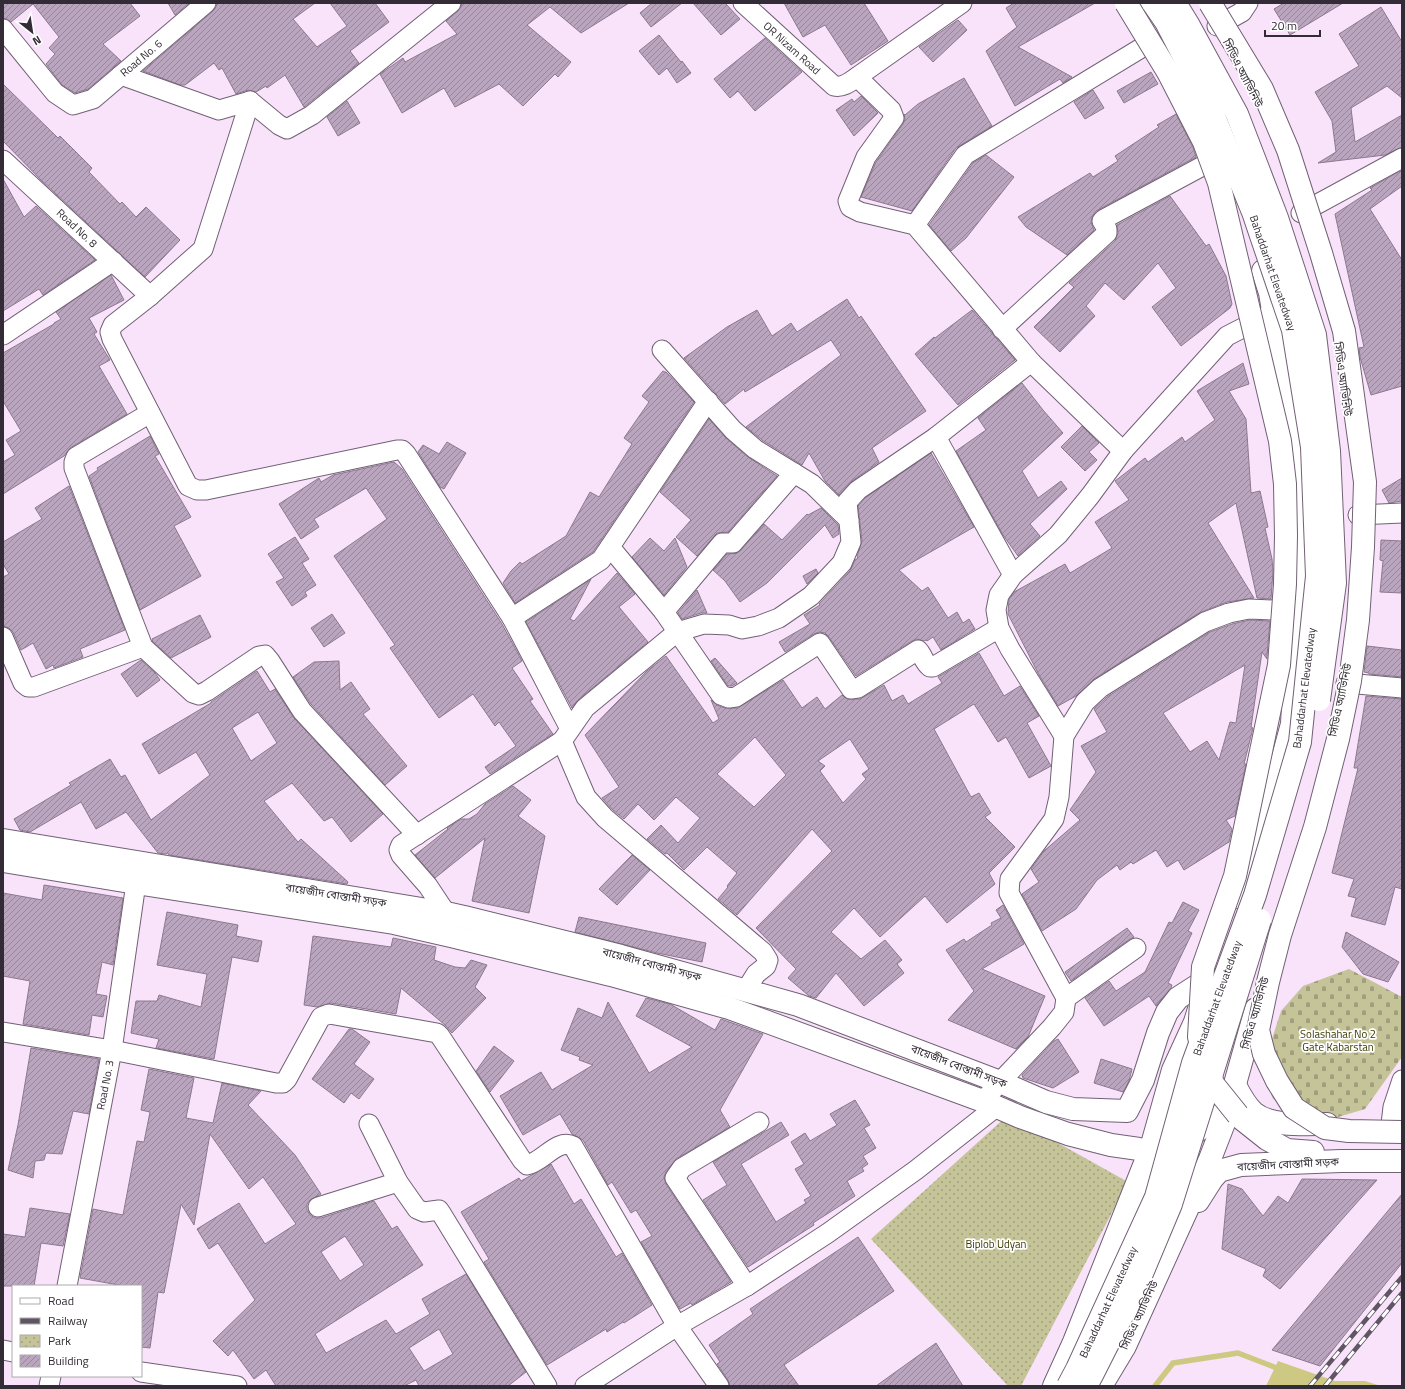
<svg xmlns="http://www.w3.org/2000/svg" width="1405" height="1389" font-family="'Titillium Web','Noto Sans Bengali',sans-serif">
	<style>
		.cemetery { fill: url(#cemetery-stones) }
		.park { fill: url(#park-dots) }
		.water { fill: #cdc983 }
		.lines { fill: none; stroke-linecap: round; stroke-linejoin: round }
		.stream { stroke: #cdc983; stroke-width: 5.5 }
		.building { fill: url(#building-hatch); stroke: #8c798f; fill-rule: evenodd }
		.minor-casing { stroke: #726075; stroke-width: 21 }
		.major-casing { stroke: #726075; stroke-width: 24 }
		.highway-casing { stroke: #726075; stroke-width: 24 }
		.minor { stroke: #fff; stroke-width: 19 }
		.major { stroke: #fff; stroke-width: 22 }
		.highway { stroke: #fff; stroke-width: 22 }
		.rail-casing { stroke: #605563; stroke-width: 4.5 }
		.rail { stroke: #fff; stroke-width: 3; stroke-dasharray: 9; stroke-linecap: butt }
		.major-bridge-casing { stroke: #726075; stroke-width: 24; stroke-linecap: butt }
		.highway-bridge-casing { stroke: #726075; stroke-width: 24; stroke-linecap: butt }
		.major-bridge { stroke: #fff; stroke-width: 22 }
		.highway-bridge { stroke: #fff; stroke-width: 22 }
		.labels { text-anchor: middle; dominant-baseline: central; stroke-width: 3.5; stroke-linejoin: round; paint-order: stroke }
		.street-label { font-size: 11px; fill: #332b35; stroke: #fff }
		.park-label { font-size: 11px; fill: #3d3900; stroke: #fff }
	</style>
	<defs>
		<pattern id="cemetery-stones" width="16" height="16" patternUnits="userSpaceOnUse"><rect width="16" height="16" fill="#c5c398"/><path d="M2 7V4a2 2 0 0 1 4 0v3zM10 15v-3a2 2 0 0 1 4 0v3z" fill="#a19f7d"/></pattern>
		<pattern id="park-dots" width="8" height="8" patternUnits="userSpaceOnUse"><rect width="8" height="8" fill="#c5c398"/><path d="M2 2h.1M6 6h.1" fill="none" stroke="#a19f7d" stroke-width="1.8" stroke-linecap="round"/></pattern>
		<pattern id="building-hatch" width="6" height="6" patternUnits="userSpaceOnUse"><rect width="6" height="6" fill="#b9a5bd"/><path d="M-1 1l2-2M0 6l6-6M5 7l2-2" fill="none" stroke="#97879a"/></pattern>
	</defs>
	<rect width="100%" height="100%" fill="#f8e3fb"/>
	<!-- cemetery -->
	<path class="cemetery" d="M1349,969L1402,997V1057L1365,1109L1335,1118L1273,1099L1262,1070L1281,1011L1303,986Z"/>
	<!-- park -->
	<path class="park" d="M1008,1115L1128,1182L1021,1386H1008L871,1239Z"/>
	<!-- water -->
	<path class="water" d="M1278,1361L1335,1381H1365L1381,1386H1266Z"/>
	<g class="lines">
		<!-- stream -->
		<path class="stream" d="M1155,1386L1173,1363L1238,1353L1282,1370"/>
	</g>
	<!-- building -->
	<g class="building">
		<path d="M3,3H130L140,16L103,44L121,61L88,89L75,93L62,85L46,64L55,54L49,48L59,37L33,4L11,22L7,19L3,18Z"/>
		<path d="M168,3H189L175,15Z"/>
		<path d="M217,3H315L293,19L317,47L347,26L330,3H375L389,22L350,51L359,63L304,107L285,75L267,88L266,86L256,92L248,90L236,94L222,68L219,70L214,63L185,85H180L143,71L213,11L216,7Z"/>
		<path d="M462,3H629L581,33L550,7L527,25L571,62L558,77L555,74L523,106L499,84L455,107L444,88L402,113L380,74L403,58L405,62L457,34L446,21L458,11L461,7Z"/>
		<path d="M652,3H682L651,27L640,13Z"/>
		<path d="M693,3H725L740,19L721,35Z"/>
		<path d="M784,3H864L888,41L851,65L825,25L803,37Z"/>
		<path d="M1014,3H1095L1018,47L1072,77L1063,83L1060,79L1015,106L986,51L1017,27L1006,8Z"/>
		<path d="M1284,3H1343L1290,35L1274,9Z"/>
		<path d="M1381,7L1402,42V98L1387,86L1351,108L1355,142L1402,115V147L1385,155L1318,163L1336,152L1332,121L1315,92L1359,66L1339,34Z"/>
		<path d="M958,20L967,30L933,62L919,47Z"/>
		<path d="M659,35L681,62L682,61L691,73L677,83L667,68L659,75L639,51Z"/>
		<path d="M765,38L802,72L755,111L738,91L730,98L714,79Z"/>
		<path d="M1151,72L1158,84L1124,103L1117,91Z"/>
		<path d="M964,78L992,126L956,148L912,211L861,197L876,162L903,124L905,119L904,114L905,115L918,104Z"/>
		<path d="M3,84L58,138L60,136L92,168L89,172L120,204L122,202L136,217L146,207L180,240L145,277L41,180L3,141Z"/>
		<path d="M1093,90L1104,108L1085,119L1074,102Z"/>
		<path d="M861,96L878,113L854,136L836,110L852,99L854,102Z"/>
		<path d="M347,101L360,123L338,136L327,117Z"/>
		<path d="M1176,114L1193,147L1196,157L1096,211L1092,217L1091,222L1094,230L1067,255L1026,227L1018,217L1090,173L1093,177L1118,161L1115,156L1159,127L1157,125Z"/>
		<path d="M986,155L1014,177L966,238L951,251L929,225L973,163Z"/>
		<path d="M1400,171H1402V186L1370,209L1402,260V386L1371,395L1360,357L1359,348L1364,347L1335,214L1372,190L1370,188Z"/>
		<path d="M3,179L24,217L36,206L95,260L43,295L39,289L3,311Z"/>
		<path d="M1170,196L1206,246L1209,244L1226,276L1232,304L1230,308L1181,346L1152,307L1176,288L1158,263L1124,300L1105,283L1086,306L1095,316L1060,352L1034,327L1074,287L1069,283L1115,241L1118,233L1117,225Z"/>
		<path d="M111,275L124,300L89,318L97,332L94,334L110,360L99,366L127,414L70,448L64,456L3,494V462L15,455L6,440L21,431L3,401V353L54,324V323L61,319L56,312Z"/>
		<path d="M847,299L859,318L861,316L926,411L872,448L879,462L852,481L839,495L825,481L809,453L802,465L762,440L746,427L841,355L831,340L745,392L744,389L725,404L684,358L727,327L757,310L772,336L791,323L797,332Z"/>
		<path d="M972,310L1015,360L958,405L915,354L934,337L935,338Z"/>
		<path d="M1243,363L1249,384L1229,391L1246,419L1251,493L1260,491L1268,527L1265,528L1272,559L1273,571L1271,599L1257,598L1236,503L1208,523L1254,598L1227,602L1199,613L1094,679L1076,696L1058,706L1038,673L1008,614L1009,599L1014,592L1065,564L1070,573L1112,548L1095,522L1129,500L1115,481L1145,458L1148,462L1182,437L1185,442L1215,420L1197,391Z"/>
		<path d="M663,371L665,372H666L694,402L593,552L515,603L503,583L511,571L520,562L522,564L566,536L590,492L599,497L632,444L624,438L649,402L642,396Z"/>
		<path d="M1022,383L1043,410L1063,433L1022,471L1038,498L1061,481L1067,489L1030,524L1040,536L1018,556L1003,535L956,451L986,430L978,418Z"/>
		<path d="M709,419L726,438L748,457L777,476L728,532L717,533L697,556L676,537L691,520L660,492Z"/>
		<path d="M1082,426L1099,443L1089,452L1097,460L1085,471L1061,447Z"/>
		<path d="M150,436L159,454L155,456L191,517L174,526L201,576L140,610L89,476L98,470L97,468Z"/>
		<path d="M447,442L466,453L444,489L440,487L418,452L423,445L439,454Z"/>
		<path d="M931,453L974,527L899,570L922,591L928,587L948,618L957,612L963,623L969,619L975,629L941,650L933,637L927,641L926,640L924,641L917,639L912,641L856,676L829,637L825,633L819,632L814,634L785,652L779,642L810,624L804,615L820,605L819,604L850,571L855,560L858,558L857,556L862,541L858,506L865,498Z"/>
		<path d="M394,462L402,469L502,624L522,661L512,668L533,699L530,701L553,734L490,774L485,767L516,746L499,722L495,726L473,694L439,718L390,648L395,645L334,556L387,519L366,488L314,519L319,527L301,539L279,504L319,478L321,482L333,475Z"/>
		<path d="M1402,478V501L1389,503L1382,490Z"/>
		<path d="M69,486L125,630L80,649L83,657L54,668L53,665L46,669L33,643L21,650L13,632L9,628L3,626V577L9,574L3,564V542L42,519L35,508Z"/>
		<path d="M821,508L838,525L839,534L833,538L825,525L767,583L740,602L725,581L713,570L727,554L737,553L741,550L764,524L782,540L807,514L808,515Z"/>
		<path d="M295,537L309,559L302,563L316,585L305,592L307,596L292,606L276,582L284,578L268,554Z"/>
		<path d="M650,538L664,551L675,538L687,567L664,595L632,557Z"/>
		<path d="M1381,540L1402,541V593L1380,592L1383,561L1380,560Z"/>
		<path d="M816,569L818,573L807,584L803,576Z"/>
		<path d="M617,573L635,594L619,607L648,642L578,700L572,708L526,622L591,579L570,619L574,621Z"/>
		<path d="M697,590L707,613H701L682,619L678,613Z"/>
		<path d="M332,614L345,633L324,647L311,628Z"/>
		<path d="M200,615L211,637L171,658L153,642L152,639Z"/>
		<path d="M1250,620L1270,621L1267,656V659L1262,652L1251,727L1253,728L1244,764H1246L1235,816L1226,820L1232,829L1229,842L1184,870L1178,860L1167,867L1156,850L1133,864L1131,862L1120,870L1117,865L1097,880L1076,909L1042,931L1022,894L1039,882L1031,869L1044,851L1080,820L1070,810L1096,772L1081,746L1107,732L1094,709L1107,697L1210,632L1232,624ZM1245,665L1236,723L1230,722L1219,760L1207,741L1190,752L1163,713Z"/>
		<path d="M1367,646L1402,650V677L1369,674V673L1364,672Z"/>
		<path d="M979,653L1004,696L1020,686L1039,716L1027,723L1051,766L1029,778L1006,737L998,742L974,704L934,729L971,797L979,793L991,813L985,817L1015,847L989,873L995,884L947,923L925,896L880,937L854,908L831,932L861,959L885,940L902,960L897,964L904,973L864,1006L836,973L816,998L809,996L788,978L796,969L756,928L832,851L812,829L737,915L718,899L728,887L727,886L737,873L707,847L684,870L667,853L665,854L647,839L661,825L678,843L700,818L676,797L654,820L638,804L624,819L613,810L602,798L619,787L585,735L647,671L666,656L713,723L719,719L711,700L717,705L725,708H738L783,680L802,708L817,697L825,709L842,695L847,699H860L884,685L892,701L903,695L908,704L942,683L938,677ZM755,737L786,775L754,807L717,774ZM850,739L869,769L862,774L866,779L843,803L820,771L825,766L818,761Z"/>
		<path d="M715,658L737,683L732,686H728L711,661Z"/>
		<path d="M141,660L155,673L160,680L137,697L121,674Z"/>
		<path d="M339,661L340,690L351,682L370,709L363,714L407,766L385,785L311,704L293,677L314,662Z"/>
		<path d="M257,671L270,692L275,689L294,718L383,814L351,842L332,817L324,821L292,783L264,801L298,842L301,839L348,882L347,884L169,855L168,853L166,854L158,853L126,812L96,829L81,802L30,832L20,830L14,819L71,785L69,783L110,759L121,777L125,775L151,820L210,775L196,752L159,774L142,744L211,703V702ZM258,712L277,743L251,761L232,728Z"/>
		<path d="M1366,696L1402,699V889L1395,887L1385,925L1351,916L1356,898L1348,896L1354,879L1332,873L1358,768H1354Z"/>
		<path d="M513,786L531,800L518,816L545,836L529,913L472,901L485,838L435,878L415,855L448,829L447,828L461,819H469L477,814L485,804Z"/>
		<path d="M632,855L650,870L617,905L599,889Z"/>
		<path d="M44,885L123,898L113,965L102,962L96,994L107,996L103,1017L92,1015L89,1035L23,1024L30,981L3,976V893L42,900Z"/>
		<path d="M1183,902L1199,910L1188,931L1192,933L1168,983L1172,985L1171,988L1156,1006L1149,996L1104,1026L1085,998L1109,981L1116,991L1145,972L1169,922L1172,923Z"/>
		<path d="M1003,905L1024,944L982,969L1045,996L1028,1037L1016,1049L948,1020L974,991L946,950L964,939L966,942L992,925L991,923L1001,918L996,910Z"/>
		<path d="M167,912L238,925L236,936L262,941L258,962L232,957L214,1059L156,1048L159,1039L131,1033L136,1001H157L159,995L201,1007L207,974L157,965Z"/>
		<path d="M579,917L706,943L702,962L657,953L575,932Z"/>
		<path d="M1127,928L1134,937L1130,939L1071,981L1065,972Z"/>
		<path d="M1346,932L1399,962L1388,982L1363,974L1342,947Z"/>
		<path d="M313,936L391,947L393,938L436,947L434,960L455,967L465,968L471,960L487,965L475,987L486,998L452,1033L445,1025L401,988L396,1014L331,1003L317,1007L304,1005Z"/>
		<path d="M646,998L670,1004L715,1030L721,1019L763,1034L720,1110L730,1127L676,1159L666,1172L664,1177L666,1184L731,1282L692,1305L691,1303L680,1309L641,1242L652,1236L636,1210L631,1213L612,1182L608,1185L583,1140L576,1136L572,1134L560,1114L523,1135L500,1096L541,1072L552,1090L593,1065L579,1060L580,1057L561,1050L578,1008L602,1018L608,1002L649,1073L692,1047L636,1016Z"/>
		<path d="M349,1029H352L370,1042L354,1064L374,1079L359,1099L351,1093L344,1103L312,1079Z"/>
		<path d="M1058,1039L1079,1072L1053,1088L1023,1078L1022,1075L1054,1041Z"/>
		<path d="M494,1046L514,1061L490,1092L476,1071Z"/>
		<path d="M31,1048L99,1059L89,1114L73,1111L62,1154L46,1153L44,1160L35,1161L33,1178L8,1170L18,1125Z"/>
		<path d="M1101,1059L1132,1069L1129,1081L1123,1092L1094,1083Z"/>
		<path d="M149,1069L194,1078L186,1118L213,1123L222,1083L261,1091L248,1105L295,1155L321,1194L310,1200L307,1204V1210L310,1215L315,1218H321L374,1201L392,1229L397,1226L423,1265L315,1334L326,1353L386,1320L396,1334L430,1314L422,1299L466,1274L526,1372L508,1386H419L416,1380L404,1386H276L266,1370L254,1379L233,1350L228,1356L213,1341L255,1300L218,1243L209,1249L197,1229L239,1203L265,1244L296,1224L263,1177L249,1189L210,1134L194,1225L181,1204L164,1293L158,1292L150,1348L141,1347V1286H124L80,1278L93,1209L123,1215L137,1141L144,1142L150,1112L141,1110ZM345,1236L364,1265L340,1281L321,1252ZM439,1329L453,1354L424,1371L409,1348Z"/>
		<path d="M855,1100L870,1125L864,1128L876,1148L863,1156L868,1164L862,1168L864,1171L847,1181L855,1196L813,1223L814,1225L748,1267L703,1200L727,1185L713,1162L781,1122L789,1135L741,1164L776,1222L806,1203L804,1200L811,1196L795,1169L804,1164L791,1142L805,1133L810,1141L837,1125L830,1114Z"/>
		<path d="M551,1164L574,1204L581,1199L616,1257L622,1253L652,1305L624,1323L623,1322L607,1332L606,1329L547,1365L484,1262L489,1259L461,1212L519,1178L521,1181Z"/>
		<path d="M1302,1179L1377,1180L1280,1289L1263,1276L1266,1269L1222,1249L1228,1184L1242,1189L1263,1216L1278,1196L1288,1203Z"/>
		<path d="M1402,1194V1263L1320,1366L1272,1350Z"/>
		<path d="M30,1208L70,1214L63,1246L41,1243L34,1286H3V1234L25,1237Z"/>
		<path d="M858,1237L894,1291L784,1365L799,1386H730L728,1380L717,1364L720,1362L709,1345L753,1314L750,1309Z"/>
		<path d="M936,1343L963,1386H876Z"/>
	</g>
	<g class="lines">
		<defs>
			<g id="minor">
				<path d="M743,3L834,86C843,88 850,82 857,77L962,3"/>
				<path d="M1217,26L1242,12L1248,3"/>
				<path d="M3,29L55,93L73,105L93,99L206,3"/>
				<path d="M121,75L219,110L250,101L279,125L287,129L312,115L451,3"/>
				<path d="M857,77L891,110L894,118L866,157L848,201L850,207L860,212L915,225L1031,362L1123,451"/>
				<path d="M250,101L203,249L150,296L113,325L110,332L112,339L188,486L197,490H206L397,450H402L406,454L512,618L570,729"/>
				<path d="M3,160L150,296"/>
				<path d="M1301,213L1402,158"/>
				<path d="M915,225L965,155L1161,36"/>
				<path d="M1002,329L1107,233V229L1102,221L1104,219L1223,155"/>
				<path d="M3,335L113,261"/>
				<path d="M662,350L733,430L755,449L812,484L849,520"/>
				<path d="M150,413L76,457L74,462V468L143,647L193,693L199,695L207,691L259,656L265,655L270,661L302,711L417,835"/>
				<path d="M936,437L1013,575"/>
				<path d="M794,473L733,543H722L664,612L721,695L729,698L736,697L820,643L851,689L858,688L918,650C923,655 924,663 930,667H933L999,628"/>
				<path d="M1358,515L1402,513"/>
				<path d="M610,547L664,612"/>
				<path d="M512,618L601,560L708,401"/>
				<path d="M3,637L23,683L28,687H34L143,647"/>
				<path d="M1346,683L1402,688"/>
				<path d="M1064,736L1010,649L999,628L996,610L999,595L1013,575L1058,535L1090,496L1123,451L1227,336L1264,317"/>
				<path d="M446,913L428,886L401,855L399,850L401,845L562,741"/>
				<path d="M746,990L756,974L766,966L768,960L763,952L605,818L586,797L562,741L585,708L677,632L704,624L729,625L742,629L758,626L779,618L811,596L842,563L851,542L847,502L858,490L936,437L1031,362"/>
				<path d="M1066,998L1136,948"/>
				<path d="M3,1032L112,1050L276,1083H283L287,1079L321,1017L329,1014L437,1033L440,1036L522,1160L527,1165C543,1162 557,1138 573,1146L677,1326L719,1386"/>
				<path d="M983,1101L1000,1082L1052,1027L1064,1012L1066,998L1009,893L1010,879L1054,819L1059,797L1064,736L1085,702L1100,688L1205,622L1229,613L1249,609L1298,611"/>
				<path d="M369,1124L398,1182L417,1209L424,1212L439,1210L441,1213L547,1386"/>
				<path d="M1391,1124L1393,1107L1402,1080"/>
				<path d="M318,1207L398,1182"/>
				<path d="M67,1286L112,1050L136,883"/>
				<path d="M747,1286L675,1178L682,1168L759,1122"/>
				<path d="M3,1350L13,1352"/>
				<path d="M141,1372L237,1386"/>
				<path d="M49,1386L51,1376"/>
				<path d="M585,1386L677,1326L747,1286L828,1233L916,1170L996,1107"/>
			</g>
			<g id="major">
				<path d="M3,840L446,913L464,917L621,956L798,1005L1000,1082L1046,1102L1073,1109L1127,1111L1143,1080L1158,1033L1167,1012L1178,998L1209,978"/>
				<path d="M3,861L136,883L394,923L451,936L611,975L729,1008L983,1101L1020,1117L1068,1134L1111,1145L1139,1149L1145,1150L1163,1145L1193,1134L1209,1123L1228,1109"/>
				<path d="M1235,1085C1240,1095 1246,1106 1254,1113C1271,1127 1306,1124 1327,1124"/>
				<path d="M1238,1116L1267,1139L1287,1150L1313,1152"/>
				<path d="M1198,1201L1212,1179L1219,1171L1241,1165L1341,1161H1402"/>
			</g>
			<g id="highway">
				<path d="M1138,3L1161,36L1173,58"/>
				<path d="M1238,897L1270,805L1292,724L1298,611L1301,494L1288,398L1270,293L1263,271"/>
				<path d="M1054,1386L1074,1342L1151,1148L1173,1070L1195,1022L1199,1009"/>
				<path d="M1101,1386L1125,1346L1210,1159L1224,1123L1256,1009"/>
			</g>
		</defs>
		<!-- minor casing -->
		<use href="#minor" class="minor-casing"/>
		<!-- major casing -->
		<use href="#major" class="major-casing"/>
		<!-- highway casing -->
		<use href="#highway" class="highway-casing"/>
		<!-- minor -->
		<use href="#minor" class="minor"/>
		<!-- major -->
		<use href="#major" class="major"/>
		<!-- highway -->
		<use href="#highway" class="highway"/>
		<defs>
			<g id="rail">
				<path d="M1310,1386L1402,1277"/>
				<path d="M1325,1386L1402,1293"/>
			</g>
		</defs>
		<!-- rail casing -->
		<use href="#rail" class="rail-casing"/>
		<!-- rail -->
		<use href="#rail" class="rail"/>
		<defs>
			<g id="major-bridge">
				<path d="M1126,3L1168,72L1204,142L1219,183L1280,441L1285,484L1286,536L1285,584L1279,665L1235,876L1203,967L1199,1037L1213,1084L1238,1115"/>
				<path d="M1210,3L1262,89L1288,150L1321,253L1344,331L1365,482L1363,547L1358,620L1350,681L1338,739L1315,827L1280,935L1268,982L1258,1030L1264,1054L1277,1081L1294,1108L1325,1128L1349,1131L1402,1132"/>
			</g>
			<g id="highway-bridge">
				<path d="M1175,3L1188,24L1237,114L1277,218L1315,335L1329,451L1335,583L1319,700"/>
				<path d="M1068,1386L1077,1369L1156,1197L1193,1063L1255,895L1300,742L1317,576L1312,447L1293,330L1253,212L1211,109L1166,22L1153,3"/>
				<path d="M1086,1386L1092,1375L1135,1290L1171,1204L1260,920"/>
			</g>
		</defs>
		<!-- major-bridge casing -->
		<use href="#major-bridge" class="major-bridge-casing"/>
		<!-- highway-bridge casing -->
		<use href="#highway-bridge" class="highway-bridge-casing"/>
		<!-- major-bridge -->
		<use href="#major-bridge" class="major-bridge"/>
		<!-- highway-bridge -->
		<use href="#highway-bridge" class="highway-bridge"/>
	</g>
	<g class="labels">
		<!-- street labels -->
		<g class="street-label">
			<text transform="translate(792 48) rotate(42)">OR Nizam Road</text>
			<text transform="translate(141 58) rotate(-40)">Road No. 6</text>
			<text transform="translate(1243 73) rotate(63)">সিডিএ অ্যাভিনিউ</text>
			<text transform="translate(77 228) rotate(43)">Road No. 8</text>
			<text transform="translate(1273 273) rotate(71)">Bahaddarhat Elevatedway</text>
			<text transform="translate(1343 379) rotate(82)">সিডিএ অ্যাভিনিউ</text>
			<text transform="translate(1304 688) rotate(-83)">Bahaddarhat Elevatedway</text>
			<text transform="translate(1340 700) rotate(-78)">সিডিএ অ্যাভিনিউ</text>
			<text transform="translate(336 895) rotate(9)">বায়েজীদ বোস্তামী সড়ক</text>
			<text transform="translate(652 964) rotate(15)">বায়েজীদ বোস্তামী সড়ক</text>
			<text transform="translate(1217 998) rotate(-70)">Bahaddarhat Elevatedway</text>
			<text transform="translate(1255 1013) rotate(-74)">সিডিএ অ্যাভিনিউ</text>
			<text transform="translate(959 1066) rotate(21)">বায়েজীদ বোস্তামী সড়ক</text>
			<text transform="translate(105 1085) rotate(-79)">Road No. 3</text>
			<text transform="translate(1288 1164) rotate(-3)">বায়েজীদ বোস্তামী সড়ক</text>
			<text transform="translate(1108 1302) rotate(-65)">Bahaddarhat Elevatedway</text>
			<text transform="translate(1139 1315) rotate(-65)">সিডিএ অ্যাভিনিউ</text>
		</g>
		<!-- park labels -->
		<g class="park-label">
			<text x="1338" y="1034">Solashahar No 2<tspan x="1338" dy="13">Gate Kabarstan</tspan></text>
			<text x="996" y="1244">Biplob Udyan</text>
		</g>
	</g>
	<!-- border -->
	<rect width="1405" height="1389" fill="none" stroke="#332b35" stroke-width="8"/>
	<!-- legend -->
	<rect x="12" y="1285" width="130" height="92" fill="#ffffff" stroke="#adaaae"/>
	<rect x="20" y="1298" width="20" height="6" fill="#ffffff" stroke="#adaaae"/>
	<text x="48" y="1305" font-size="12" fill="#332b35">Road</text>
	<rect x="20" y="1318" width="20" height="6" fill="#605563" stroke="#adaaae"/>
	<text x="48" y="1325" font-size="12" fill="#332b35">Railway</text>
	<rect x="20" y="1335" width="20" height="12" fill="url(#park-dots)" stroke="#adaaae"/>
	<text x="48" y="1345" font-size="12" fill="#332b35">Park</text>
	<rect x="20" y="1355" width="20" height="12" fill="url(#building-hatch)" stroke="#adaaae"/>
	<text x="48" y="1365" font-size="12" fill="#332b35">Building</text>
	<!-- north arrow -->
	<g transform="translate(32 32) rotate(150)" stroke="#ffffff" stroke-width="3" paint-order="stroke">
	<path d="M0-3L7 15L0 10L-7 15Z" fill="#332b35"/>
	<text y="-6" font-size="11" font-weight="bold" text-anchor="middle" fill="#332b35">N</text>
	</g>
	<!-- scale -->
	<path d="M1265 30v6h55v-6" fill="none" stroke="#332b35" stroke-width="2"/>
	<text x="1271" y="30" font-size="12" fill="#332b35" stroke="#ffffff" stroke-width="3" paint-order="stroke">20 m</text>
</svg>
